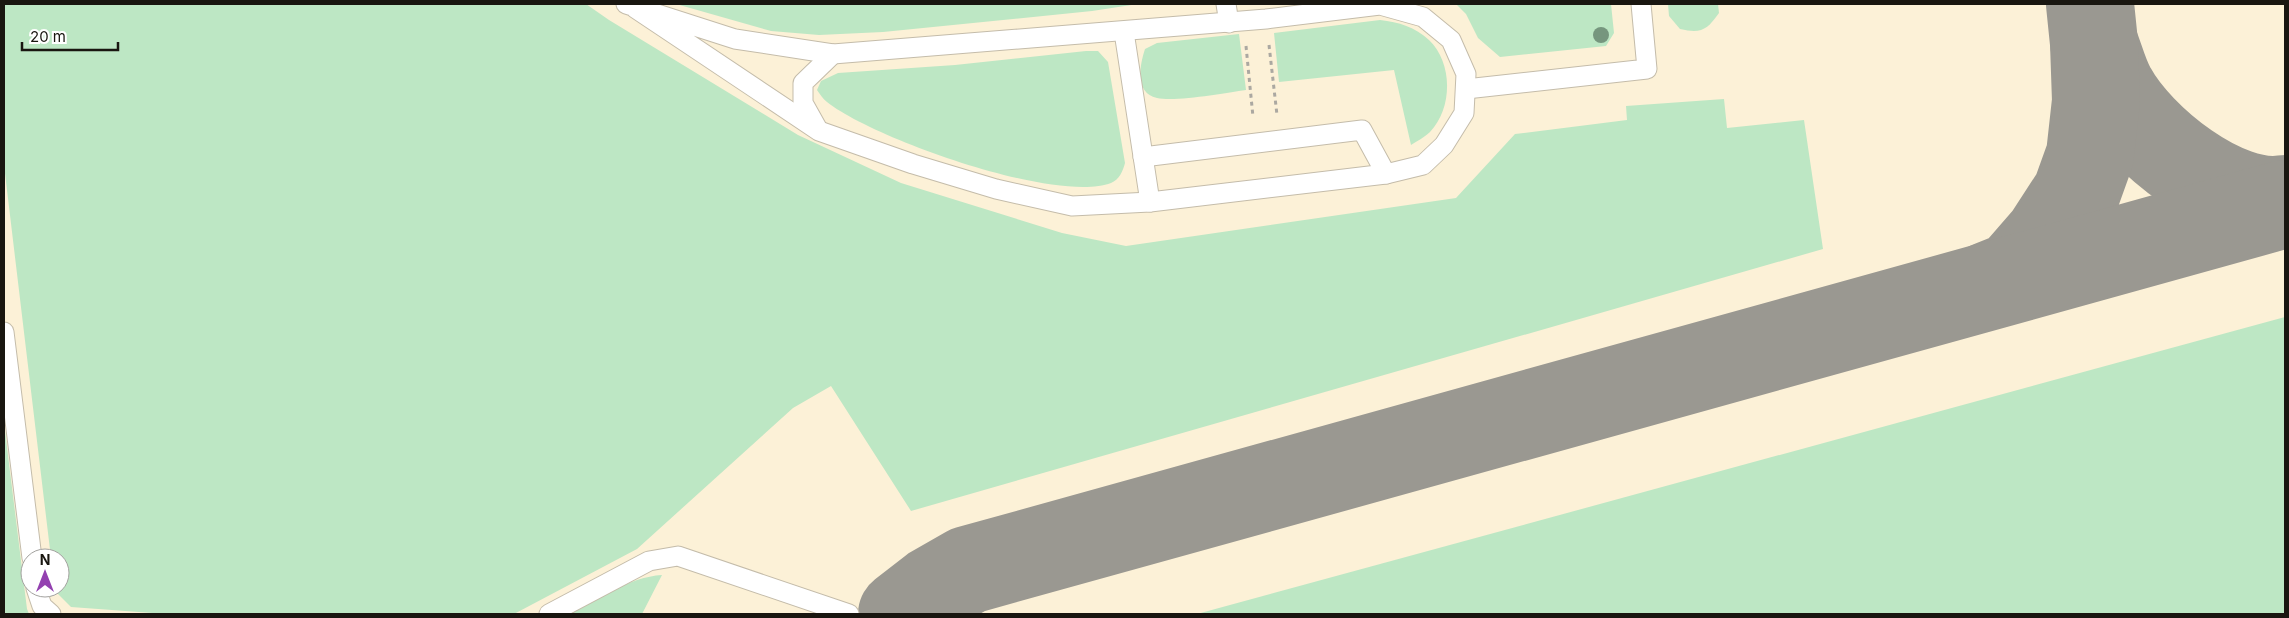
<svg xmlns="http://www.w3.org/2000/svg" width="2289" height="618" font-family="Inter,sans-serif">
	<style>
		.built { fill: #fcf1d7; fill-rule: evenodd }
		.green { fill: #bde7c4 }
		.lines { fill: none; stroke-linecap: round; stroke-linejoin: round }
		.taxiway { stroke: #9a9891; stroke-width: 88 }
		.lane-casing { stroke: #c4bcaa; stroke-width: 21 }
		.path { stroke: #aba8a1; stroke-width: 3; stroke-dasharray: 4 4; stroke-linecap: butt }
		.lane { stroke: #fff; stroke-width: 19 }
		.tree { fill: #76967e }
	</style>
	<rect width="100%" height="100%" fill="#fefbf4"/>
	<!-- built -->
	<path class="built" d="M43,4H2285V614H4V45ZM30,558H60V588H30Z"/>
	<!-- green -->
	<g class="green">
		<path d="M4,4H586L609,20L798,135L901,183L1062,233L1126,246L1456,198L1515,134L1627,120L1626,106L1724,99L1727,128L1804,120L1823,249L911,511L831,386L793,408L637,549L514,614H166L71,607L55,591V588H60V558H51L4,165Z"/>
		<path d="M676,4H1138L1092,11L883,32L819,35L771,31Z"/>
		<path d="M1456,4H1611L1614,33L1606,46L1500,57L1478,38L1466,14Z"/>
		<path d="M1668,4H1718L1719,13C1707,30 1701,34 1680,29L1669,16Z"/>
		<path d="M1380,20C1399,22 1415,27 1429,40C1453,63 1453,108 1430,132C1425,137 1417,141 1411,145L1394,70L1279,82L1274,33Z"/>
		<path d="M1239,34L1246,90C1225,93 1176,102 1157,98C1134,93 1140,64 1145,49L1157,43Z"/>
		<path d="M1086,51H1098L1108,62L1125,163C1123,171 1119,180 1111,183C1056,204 872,138 827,102C823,99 820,94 817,90L821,81L838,73L955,65Z"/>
		<path d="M2285,317V614H1197Z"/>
		<path d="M4,423L27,609L29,614H4Z"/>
		<path d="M662,575L642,614H571C599,599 629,577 662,575Z"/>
	</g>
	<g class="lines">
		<!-- taxiway -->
		<g class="taxiway">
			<path d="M2094,43C2100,58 2104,75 2112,89C2139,139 2226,209 2285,199"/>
			<path d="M1990,285L2015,275L2048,237L2076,194L2090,155L2096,101L2094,43L2090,4"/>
			<path d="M902,614L933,590L968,570L2285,204"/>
		</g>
		<defs>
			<g id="lane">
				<path d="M626,4L735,39L833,54L1266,19L1380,5L1423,17L1451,40L1466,74L1464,113L1444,145L1423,165L1386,174L1150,202L1072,206L996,189L913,164L819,131L635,8"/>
				<path d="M1226,4L1229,23"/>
				<path d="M1124,32L1150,202"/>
				<path d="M1466,89L1647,69L1641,4"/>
				<path d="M817,128L803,103V83L833,54"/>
				<path d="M1143,157L1362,130L1386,174"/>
				<path d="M4,332L32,558"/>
				<path d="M36,588L42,606L51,614"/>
				<path d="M549,614L649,561L678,556L849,614"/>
			</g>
		</defs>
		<!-- lane casing -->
		<use href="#lane" class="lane-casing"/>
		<!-- path -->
		<g class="path">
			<path d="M1269,45L1277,115"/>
			<path d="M1246,46L1253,117"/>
		</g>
		<!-- lane -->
		<use href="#lane" class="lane"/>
	</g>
	<!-- trees -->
	<circle class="tree" cx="1601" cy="35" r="8"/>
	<!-- border -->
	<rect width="2289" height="618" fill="none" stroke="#191610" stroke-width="10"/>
	<!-- north arrow -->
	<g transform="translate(45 573)"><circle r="24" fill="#ffffff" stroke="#a3a29f"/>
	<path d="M0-4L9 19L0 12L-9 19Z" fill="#9341b0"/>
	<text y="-8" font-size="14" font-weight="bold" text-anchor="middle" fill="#191610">N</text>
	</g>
	<!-- scale -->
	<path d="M22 42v8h96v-8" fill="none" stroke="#191610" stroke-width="2.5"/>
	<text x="30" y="42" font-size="15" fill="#191610" stroke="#ffffff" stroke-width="4" paint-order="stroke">20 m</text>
</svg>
